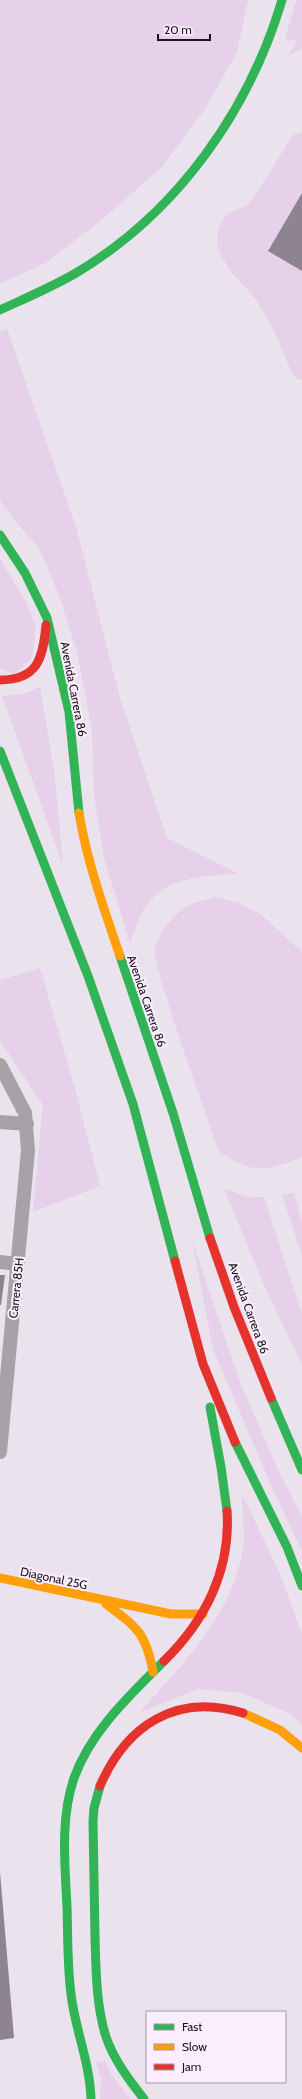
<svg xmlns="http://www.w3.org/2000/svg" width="302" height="2099" font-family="Cabin,sans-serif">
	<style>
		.green { fill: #e6d0ea }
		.building { fill: #8e8390 }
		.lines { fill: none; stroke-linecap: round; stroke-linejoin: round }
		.street { stroke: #a6a2a7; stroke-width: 14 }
		.fast { stroke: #30b455; stroke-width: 9 }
		.slow { stroke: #ff9f0a; stroke-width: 9 }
		.jam { stroke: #e5322d; stroke-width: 9 }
		.labels { text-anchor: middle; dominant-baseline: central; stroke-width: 4; stroke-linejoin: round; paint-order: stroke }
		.street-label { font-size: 12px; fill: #1a151b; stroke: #fbedfd }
	</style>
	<rect width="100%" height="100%" fill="#eae2ec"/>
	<!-- green -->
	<g class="green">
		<path d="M0,0H248L237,52L206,107L162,167L100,221L47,262L0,284Z"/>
		<path d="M296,0H302V48L288,57L297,39L290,41L285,40Z"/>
		<path d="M302,132V380L297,379L291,371L272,326L255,298L233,274L221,256L217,242L218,228L227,214L246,206L256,194L293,135Z"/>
		<path d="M7,329L76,527L120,698L167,838L239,874C204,875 159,877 141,914C137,923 134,933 130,943L104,858L94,795L92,731L77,652L59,595L39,548L18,524L0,501V332Z"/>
		<path d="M0,559L26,602L36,628L32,658L14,674L0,669Z"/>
		<path d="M40,687L54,770L63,865L2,696L23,694Z"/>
		<path d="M214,897L239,903L260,914L302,952V1156C295,1161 288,1163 280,1165C252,1173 242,1165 219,1152C210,1125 151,964 155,948C161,931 174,912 191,904C198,901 207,900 214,897Z"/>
		<path d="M40,968L75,1089L100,1186L33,1212L43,1105L0,1041V980Z"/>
		<path d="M224,1189L249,1197H264L302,1314V1365L264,1285Z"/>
		<path d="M294,1193L302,1222V1256L282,1194Z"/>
		<path d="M192,1240L241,1385L279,1472L302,1517V1551L274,1492L213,1349Z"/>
		<path d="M242,1494L281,1576L302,1635V1725L291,1714L242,1693L198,1689L140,1712C183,1664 232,1616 243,1549C245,1532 242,1511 242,1494Z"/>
		<path d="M105,2061L111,2074L130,2099H100L101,2079L96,2062Z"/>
	</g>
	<!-- building -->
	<g class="building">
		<path d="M302,193V271L268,251Z"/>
		<path d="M0,1275H5L1,1305H0Z"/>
		<path d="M0,1872L14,2038L0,2040Z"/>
	</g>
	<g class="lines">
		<!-- street -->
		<g class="street">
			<path d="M0,1065L25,1113L28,1150L0,1452"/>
			<path d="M0,1122L27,1124"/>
			<path d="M0,1262L18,1264"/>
		</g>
		<!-- fast -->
		<g class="fast">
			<path d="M0,310C26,298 52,287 76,273C177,213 249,111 282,0"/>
			<path d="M0,535L25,573L47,618L69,712L79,813"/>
			<path d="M0,751L88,976L133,1104L175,1261"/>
			<path d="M120,956L173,1113L210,1238"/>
			<path d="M271,1398L302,1470"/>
			<path d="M210,1407L221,1467L227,1511"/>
			<path d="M235,1442L287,1547L302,1586"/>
			<path d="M100,1786L94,1808L93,1821C94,1860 94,1899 95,1937C96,1970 96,2005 106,2037C114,2060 129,2080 144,2099"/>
			<path d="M91,2099C90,2065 77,2034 72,2001C67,1970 68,1939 67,1907C65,1865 60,1819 74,1778C91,1731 130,1695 164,1661"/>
		</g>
		<!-- slow -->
		<g class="slow">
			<path d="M79,813C87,862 104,909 120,956"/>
			<path d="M0,1578L171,1614H203"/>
			<path d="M106,1604C137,1627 146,1633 153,1672"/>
			<path d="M243,1713L280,1730L302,1748"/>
		</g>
		<!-- jam -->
		<g class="jam">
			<path d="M0,680C38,680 43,658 46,625"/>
			<path d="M210,1238L234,1307L271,1398"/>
			<path d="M175,1261L203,1364L235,1442"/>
			<path d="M164,1661C205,1621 231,1570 227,1511"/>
			<path d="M100,1786C126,1726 176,1692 243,1713"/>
		</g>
	</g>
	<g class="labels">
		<!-- street labels -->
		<g class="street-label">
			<text transform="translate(74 689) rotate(79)">Avenida Carrera 86</text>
			<text transform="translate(147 1001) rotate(71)">Avenida Carrera 86</text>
			<text transform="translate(16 1288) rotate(-84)">Carrera 85H</text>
			<text transform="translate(249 1308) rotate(70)">Avenida Carrera 86</text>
			<text transform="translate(54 1578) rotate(12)">Diagonal 25G</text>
		</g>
	</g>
	<!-- legend -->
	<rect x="146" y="2011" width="140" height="72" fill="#fbedfd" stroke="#a197a3"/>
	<rect x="154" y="2024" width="20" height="6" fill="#30b455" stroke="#a197a3"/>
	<text x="182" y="2031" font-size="12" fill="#1a151b">Fast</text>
	<rect x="154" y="2044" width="20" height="6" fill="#ff9f0a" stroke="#a197a3"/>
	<text x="182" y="2051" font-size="12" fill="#1a151b">Slow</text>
	<rect x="154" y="2064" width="20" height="6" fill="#e5322d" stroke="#a197a3"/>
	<text x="182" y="2071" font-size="12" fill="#1a151b">Jam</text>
	<!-- scale -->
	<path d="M158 34v6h52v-6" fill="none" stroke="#1a151b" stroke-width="2"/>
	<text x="164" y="34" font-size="12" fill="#1a151b" stroke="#fbedfd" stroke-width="3" paint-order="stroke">20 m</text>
</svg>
